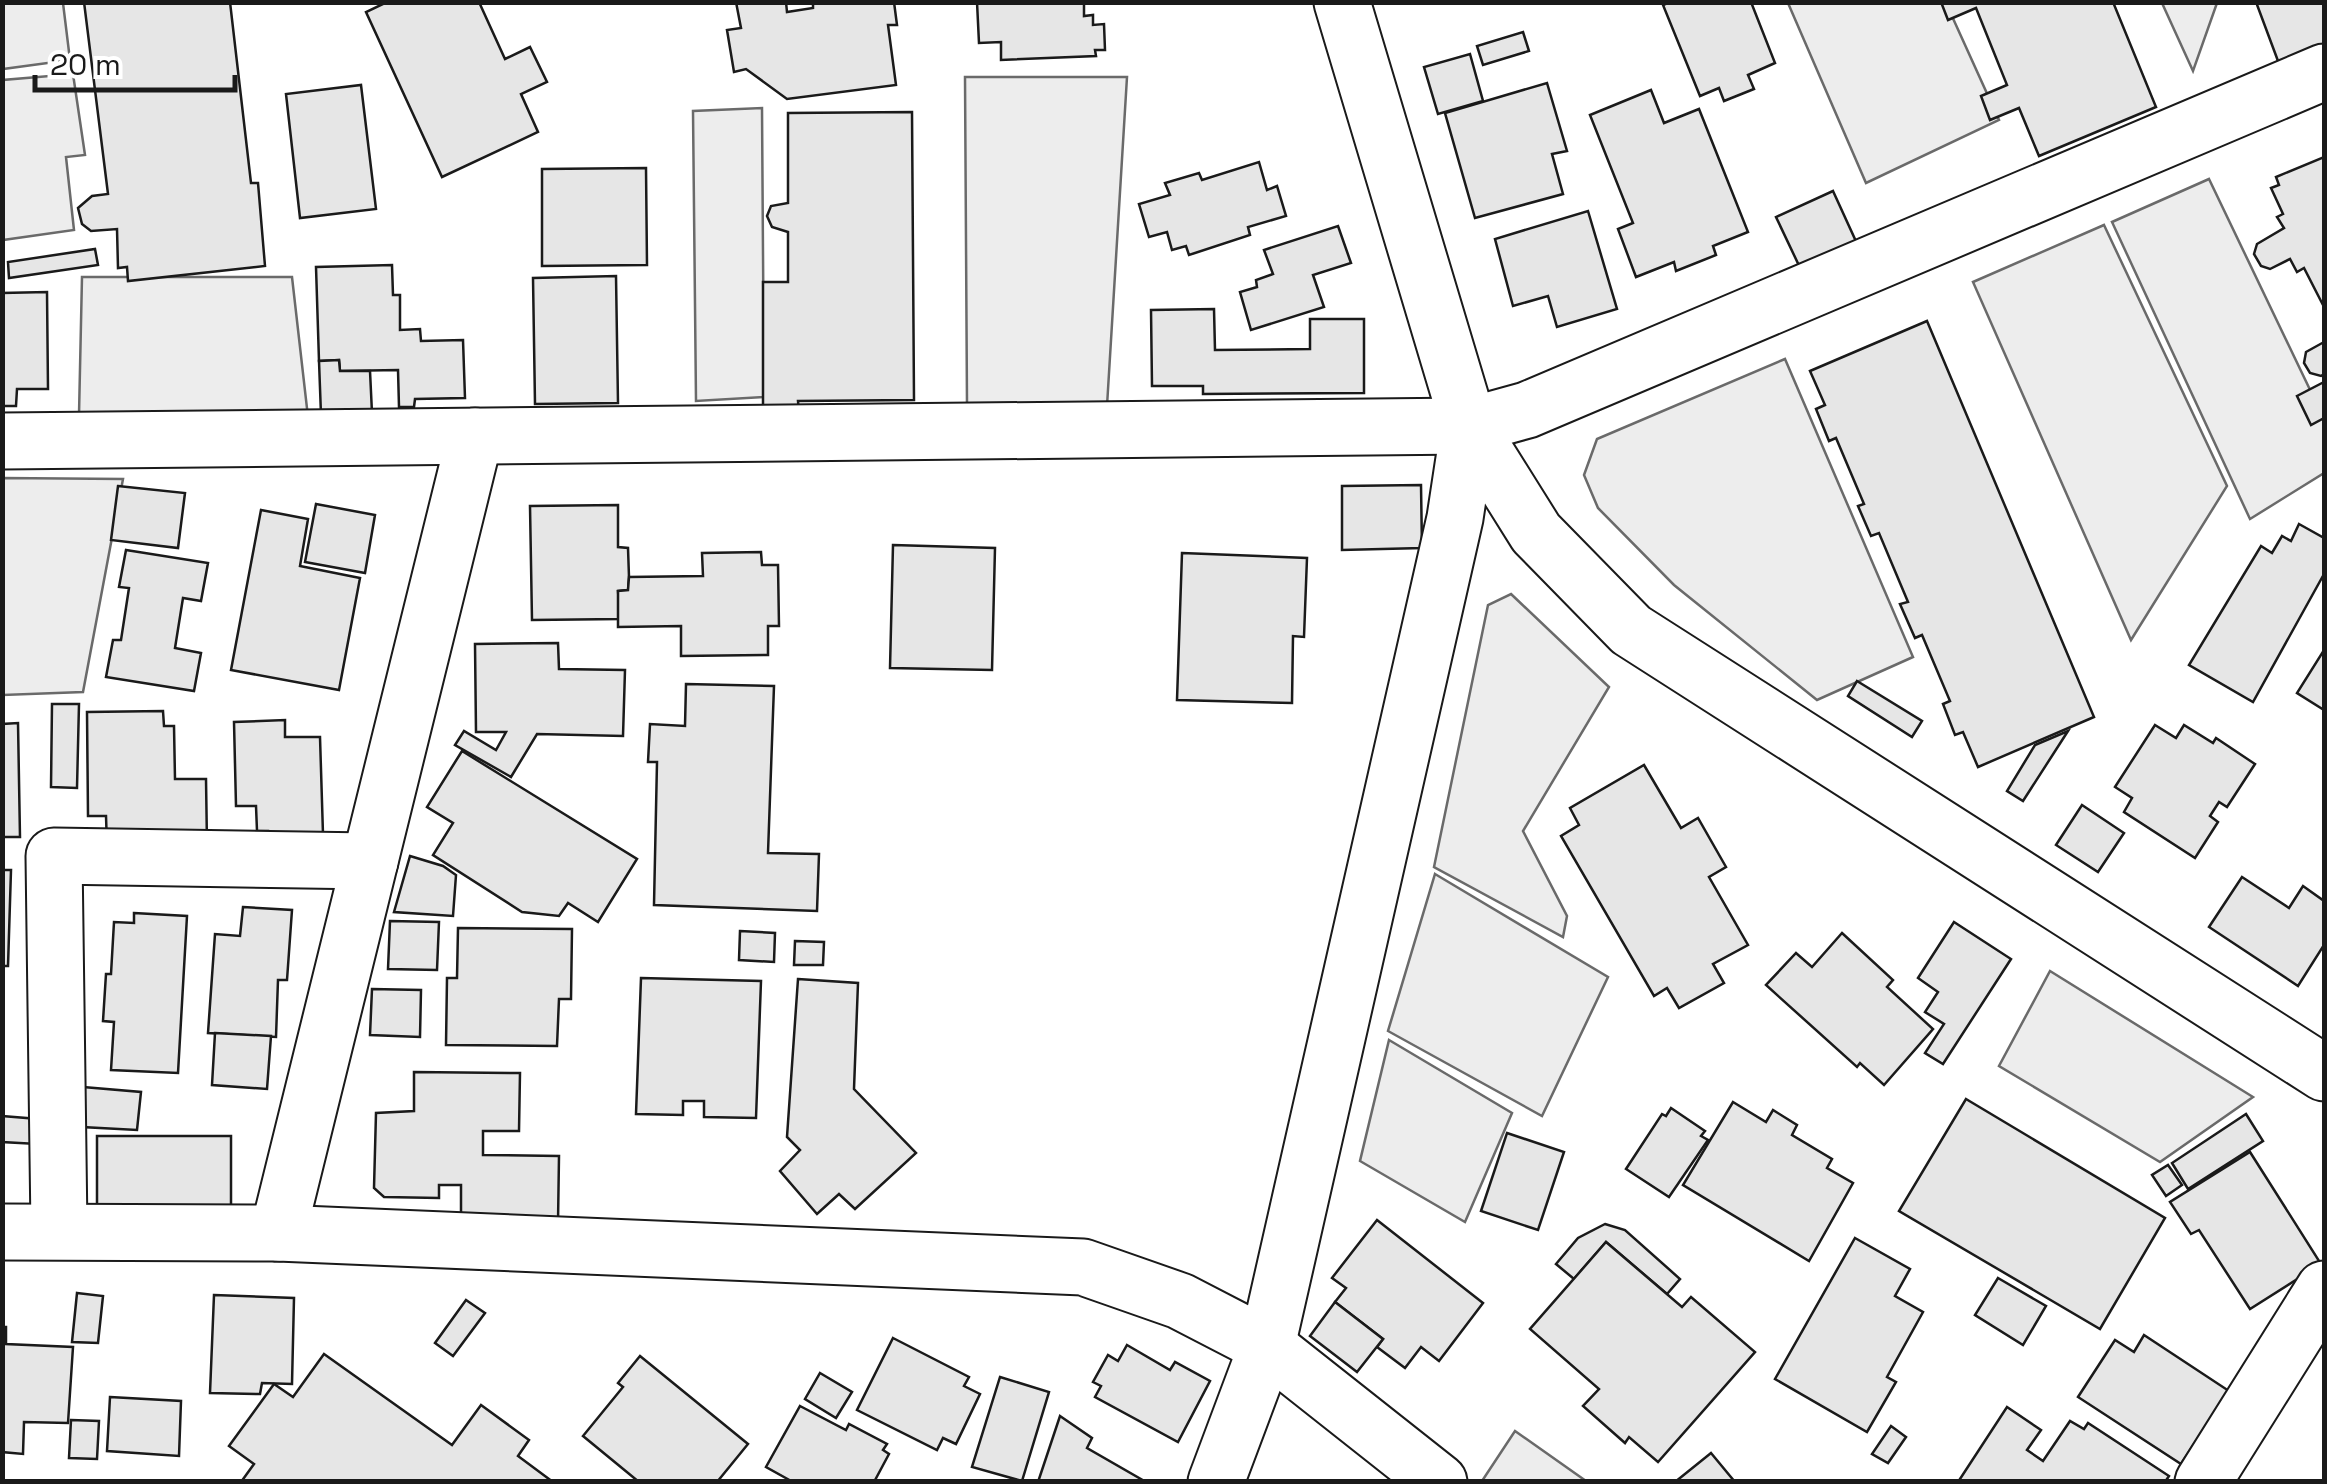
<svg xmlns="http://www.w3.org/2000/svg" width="2327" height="1484" font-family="'Space Grotesk',sans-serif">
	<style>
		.built { fill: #ededed; stroke: #6a6a6a; stroke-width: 2.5 }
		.building { fill: #e6e6e6; stroke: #1a1a1a; stroke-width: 2.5 }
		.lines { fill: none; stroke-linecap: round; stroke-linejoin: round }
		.minor-casing { stroke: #1a1a1a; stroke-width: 59 }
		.minor { stroke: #fff; stroke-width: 55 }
	</style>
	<rect width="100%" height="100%" fill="#fff"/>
	<!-- built -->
	<g class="built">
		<path d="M2,3H63L70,60L3,69Z"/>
		<path d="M1788,3H1946L1999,120L1866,183Z"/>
		<path d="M2162,3H2217L2193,71Z"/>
		<path d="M73,74L85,155L66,157L74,230L3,240V80Z"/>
		<path d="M965,77H1127L1107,406L967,405Z"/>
		<path d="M762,108L764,397L696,401L693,111Z"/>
		<path d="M2209,179L2324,419V473L2250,519L2112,222Z"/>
		<path d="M2104,225L2227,486L2131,640L1973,282Z"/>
		<path d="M82,277H292L308,417L79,415Z"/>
		<path d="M1785,359L1913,657L1817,700L1674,585L1598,508L1584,475L1597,439Z"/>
		<path d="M2,478L123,479L83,692L3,695Z"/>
		<path d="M1511,594L1609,687L1523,831L1567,916L1563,937L1434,867L1488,605Z"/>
		<path d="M1435,874L1608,977L1542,1116L1388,1031Z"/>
		<path d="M2050,971L2253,1097L2160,1162L1999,1066Z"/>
		<path d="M1389,1040L1512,1113L1465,1222L1360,1161Z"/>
		<path d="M1515,1431L1586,1481H1482Z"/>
	</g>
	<!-- building -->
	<g class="building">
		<path d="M84,2H230L251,183H258L265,266L128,281L127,267L118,268L117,229L91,231L82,224L78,208L92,196L108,194Z"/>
		<path d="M387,2H479L505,59L530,47L547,82L521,94L538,132L442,177L366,12Z"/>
		<path d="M736,2H786L787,12L813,8V2H894L897,25H888L896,85L787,99L746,69L734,72L727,30L741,28Z"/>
		<path d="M977,2H1084V16L1093,15V25L1104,24L1105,50H1095L1096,56L1001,60V42L979,43Z"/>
		<path d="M1670,2H1751L1775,63L1748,75L1754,89L1724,101L1719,88L1700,96L1663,5Z"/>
		<path d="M1941,2H2113L2156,107L2039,156L2019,108L1990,120L1981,96L2007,85L1976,8L1948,20Z"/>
		<path d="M2256,2H2324V51L2281,69Z"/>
		<path d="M1523,32L1529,51L1483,65L1477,46Z"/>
		<path d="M1470,54L1483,101L1438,114L1424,67Z"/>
		<path d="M1547,83L1567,151L1552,154L1563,194L1475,218L1445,113Z"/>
		<path d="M361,85L376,209L300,218L286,94Z"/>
		<path d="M1651,90L1664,123L1699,109L1748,232L1713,246L1716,255L1676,271L1674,262L1636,277L1618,229L1633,223L1590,115Z"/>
		<path d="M912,112L914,400L798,401L799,413H763V282H788V232L772,227L767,216L771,206L788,203V113Z"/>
		<path d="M2324,157V307L2304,268L2297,272L2290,259L2270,269L2261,266L2254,254L2257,244L2284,228L2277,217L2283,214L2271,188L2279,185L2276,177Z"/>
		<path d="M1259,162L1267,190L1277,186L1286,216L1248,227L1250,235L1189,255L1186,246L1172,250L1167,232L1149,237L1139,204L1170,195L1165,183L1199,173L1202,180Z"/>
		<path d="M646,168L647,265L542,266V169Z"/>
		<path d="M1833,191L1859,248L1803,274L1776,217Z"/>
		<path d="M1588,211L1617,309L1557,327L1548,296L1513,306L1495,239Z"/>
		<path d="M1338,226L1351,263L1313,275L1324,307L1251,330L1240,292L1257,287L1256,280L1273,274L1264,250Z"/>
		<path d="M95,249L98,265L9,278L8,262Z"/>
		<path d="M392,265L393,295H400V330L420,329L421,341L463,340L465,398L415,399L414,407H399L398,370L340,371L339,360L319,361L316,267Z"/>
		<path d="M616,276L618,403L535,404L533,278Z"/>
		<path d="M47,292L48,389H17L16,406H2V293Z"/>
		<path d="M1214,309L1215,350L1310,349V319H1364V393L1203,394V386H1152L1151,310Z"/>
		<path d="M1927,321L2094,717L1978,767L1963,732L1955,735L1943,704L1950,701L1922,635L1915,638L1900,604L1908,602L1879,533L1871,536L1858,506L1864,504L1836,438L1829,441L1816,409L1825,405L1810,371Z"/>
		<path d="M2324,342V374L2321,376L2310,373L2304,363L2306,352Z"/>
		<path d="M339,360L340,371H370L372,413L321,415L319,361Z"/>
		<path d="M2324,382V418L2311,425L2297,396Z"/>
		<path d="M1421,485L1422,548L1342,550V486Z"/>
		<path d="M118,486L185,493L178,548L111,540Z"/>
		<path d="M316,504L375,515L365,573L305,562Z"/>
		<path d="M618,505V547L628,548L629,577L628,590L618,591L620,619L532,620L530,506Z"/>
		<path d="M261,510L308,519L300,566L360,578L339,690L231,670Z"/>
		<path d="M2299,524L2324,538V574L2253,702L2189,665L2261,546L2272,553L2282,536L2291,541Z"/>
		<path d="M893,545L995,548L992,670L890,668Z"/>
		<path d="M126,550L208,563L201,601L183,598L175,648L201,653L194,691L106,677L113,640H121L129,588L119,587Z"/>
		<path d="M761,552L762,565H778L779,626H768V655L681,656V626L618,627V591L628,590L629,577L703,576L702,553Z"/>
		<path d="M1182,553L1307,558L1304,637L1293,636L1292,703L1177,700Z"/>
		<path d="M558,643L559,669L625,670L623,736L537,734L511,777L455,745L464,731L496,750L506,732H476L475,644Z"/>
		<path d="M2324,650V710L2297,693Z"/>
		<path d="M1857,681L1922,721L1912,737L1848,696Z"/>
		<path d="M686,684L774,686L768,853L819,854L817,911L654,905L657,762H648L650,724L685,726Z"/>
		<path d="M52,704H79L77,788L51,787Z"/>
		<path d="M163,711L164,726H174L175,779H206L207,845L107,846L106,816H88L87,712Z"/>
		<path d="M285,720V737H320L323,834L268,835V831H257L256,806H236L234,722Z"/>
		<path d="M18,723L20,837H2V724Z"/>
		<path d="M2155,725L2176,738L2184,725L2213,743L2216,738L2255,764L2227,807L2219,802L2210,816L2218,822L2195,858L2124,812L2132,798L2115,787Z"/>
		<path d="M2068,731L2023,801L2007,791L2035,745Z"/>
		<path d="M462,751L637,859L598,922L568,903L559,916L522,912L433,855L453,823L427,807Z"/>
		<path d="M1644,765L1681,828L1698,818L1726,867L1709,877L1748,945L1713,964L1724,983L1679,1008L1667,988L1654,996L1561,836L1579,825L1570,808Z"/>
		<path d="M2082,805L2124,833L2098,872L2056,845Z"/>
		<path d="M410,856L443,866L456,875L453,916L394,912Z"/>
		<path d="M2,870H11L8,966H2Z"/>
		<path d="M2242,877L2289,908L2303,886L2324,901V945L2298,986L2209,927Z"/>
		<path d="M243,907L292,910L287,980H278L276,1037L208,1033L215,934L240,936Z"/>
		<path d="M134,913L187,916L178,1073L111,1070L114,1022L103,1021L106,974H111L114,922L134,923Z"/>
		<path d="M390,921L439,922L437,970L388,969Z"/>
		<path d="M1954,922L2011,959L1943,1064L1925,1053L1944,1024L1925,1012L1938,992L1918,978Z"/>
		<path d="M458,928L572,929L571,999H559L557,1046L446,1045L447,978H457Z"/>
		<path d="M740,931L775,933L774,962L739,960Z"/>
		<path d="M1842,933L1893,980L1887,987L1933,1029L1884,1085L1860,1063L1857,1067L1766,985L1796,953L1812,967Z"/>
		<path d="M795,941L824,942L823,965H794Z"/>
		<path d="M641,978L761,981L756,1118L704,1117V1101H683V1115L636,1114Z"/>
		<path d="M798,979L858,983L854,1089L916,1153L855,1209L839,1194L817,1214L780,1171L800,1150L787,1137Z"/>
		<path d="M372,989L421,990L420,1037L370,1035Z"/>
		<path d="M215,1033L271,1036L267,1089L212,1085Z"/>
		<path d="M414,1072L520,1073L519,1131H483V1155L559,1156L558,1223L461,1229V1185H439V1198L384,1197L374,1188L376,1113L414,1111Z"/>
		<path d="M83,1087L141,1092L137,1130L82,1127Z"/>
		<path d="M1966,1099L2165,1218L2100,1329L1899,1211Z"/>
		<path d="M1733,1102L1766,1122L1773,1110L1797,1125L1792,1135L1832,1159L1827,1168L1853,1183L1809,1261L1683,1185Z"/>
		<path d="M1671,1108L1705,1131L1701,1136L1708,1140L1669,1197L1626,1169L1662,1114L1666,1116Z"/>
		<path d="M2246,1114L2263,1141L2188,1189L2172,1163Z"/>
		<path d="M2,1116L38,1119L37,1144L2,1142Z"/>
		<path d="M1507,1133L1564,1152L1538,1230L1481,1211Z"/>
		<rect x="97" y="1136" width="134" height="92"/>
		<path d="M2250,1152L2321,1264L2250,1309L2199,1230L2191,1234L2170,1202Z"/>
		<path d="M2168,1165L2182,1185L2166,1196L2152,1175Z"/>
		<path d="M1377,1220L1483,1303L1439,1361L1421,1347L1405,1368L1377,1347L1383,1339L1335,1302L1346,1288L1332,1278Z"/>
		<path d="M1605,1224L1625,1230L1680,1279L1667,1294L1606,1242L1574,1279L1556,1264L1578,1238Z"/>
		<path d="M1855,1238L1910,1269L1895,1296L1923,1312L1887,1377L1896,1382L1867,1432L1775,1379Z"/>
		<path d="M1606,1242L1682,1307L1691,1297L1755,1352L1658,1462L1629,1437L1625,1443L1583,1406L1599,1389L1530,1329Z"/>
		<path d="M1998,1278L2046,1306L2023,1345L1975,1315Z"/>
		<path d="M77,1293L103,1296L98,1343L72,1342Z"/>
		<path d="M214,1295L294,1298L292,1384L262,1383L260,1394L210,1393Z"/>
		<path d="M466,1300L485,1313L453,1356L435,1343Z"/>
		<path d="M1335,1302L1383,1339L1357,1372L1310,1336Z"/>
		<path d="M2,1327H6V1344L73,1347L68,1423L24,1422L23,1454L2,1452Z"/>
		<path d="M2144,1335L2229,1391L2181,1464L2078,1397L2115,1340L2134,1352Z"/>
		<path d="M893,1338L969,1377L964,1386L980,1394L956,1444L943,1438L937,1450L857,1410Z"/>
		<path d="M1127,1345L1170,1370L1175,1362L1210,1381L1178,1442L1095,1397L1101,1386L1093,1382L1108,1355L1118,1361Z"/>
		<path d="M324,1354L452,1445L481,1405L529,1440L518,1456L553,1482H241L254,1464L229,1446L274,1384L293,1397Z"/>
		<path d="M640,1356L748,1444L717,1482H639L583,1436L623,1387L618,1383Z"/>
		<path d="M820,1373L852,1392L836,1418L805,1399Z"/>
		<path d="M1000,1377L1049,1392L1022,1481L972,1467Z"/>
		<path d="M110,1397L181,1401L179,1456L107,1451Z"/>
		<path d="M800,1406L846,1430L849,1424L887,1444L883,1450L889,1454L874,1482H793L766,1467Z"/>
		<path d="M2007,1407L2041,1430L2027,1450L2043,1461L2070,1421L2084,1429L2088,1423L2169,1476L2165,1482H1958Z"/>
		<path d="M1060,1416L1092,1438L1087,1448L1146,1482H1038Z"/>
		<path d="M71,1420L99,1421L97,1459L69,1458Z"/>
		<path d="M1891,1426L1906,1437L1888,1463L1872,1454Z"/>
		<path d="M1711,1453L1735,1482H1675Z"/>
	</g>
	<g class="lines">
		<defs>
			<g id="minor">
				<path d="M1342,2L1469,426L1536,533L1631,630L2324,1073"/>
				<path d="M2,441L1469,426L1527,410L2324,72"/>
				<path d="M59,1229L54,856L370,861"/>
				<path d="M2,1232L278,1233L1083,1267L1180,1301L1267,1346L1439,1482"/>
				<path d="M278,1233L475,436"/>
				<path d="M1216,1482L1267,1346L1455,518L1469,426"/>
				<path d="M2203,1482L2324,1289"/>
			</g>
		</defs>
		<!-- minor casing -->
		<use href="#minor" class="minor-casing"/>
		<!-- minor -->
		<use href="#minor" class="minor"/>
	</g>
	<!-- border -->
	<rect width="2327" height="1484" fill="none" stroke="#1a1a1a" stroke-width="10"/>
	<!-- scale -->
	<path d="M35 75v15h200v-15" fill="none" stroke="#1a1a1a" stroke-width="5"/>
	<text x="50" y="75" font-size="30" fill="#1a1a1a" stroke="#ffffff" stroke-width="8" paint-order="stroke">20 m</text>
</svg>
